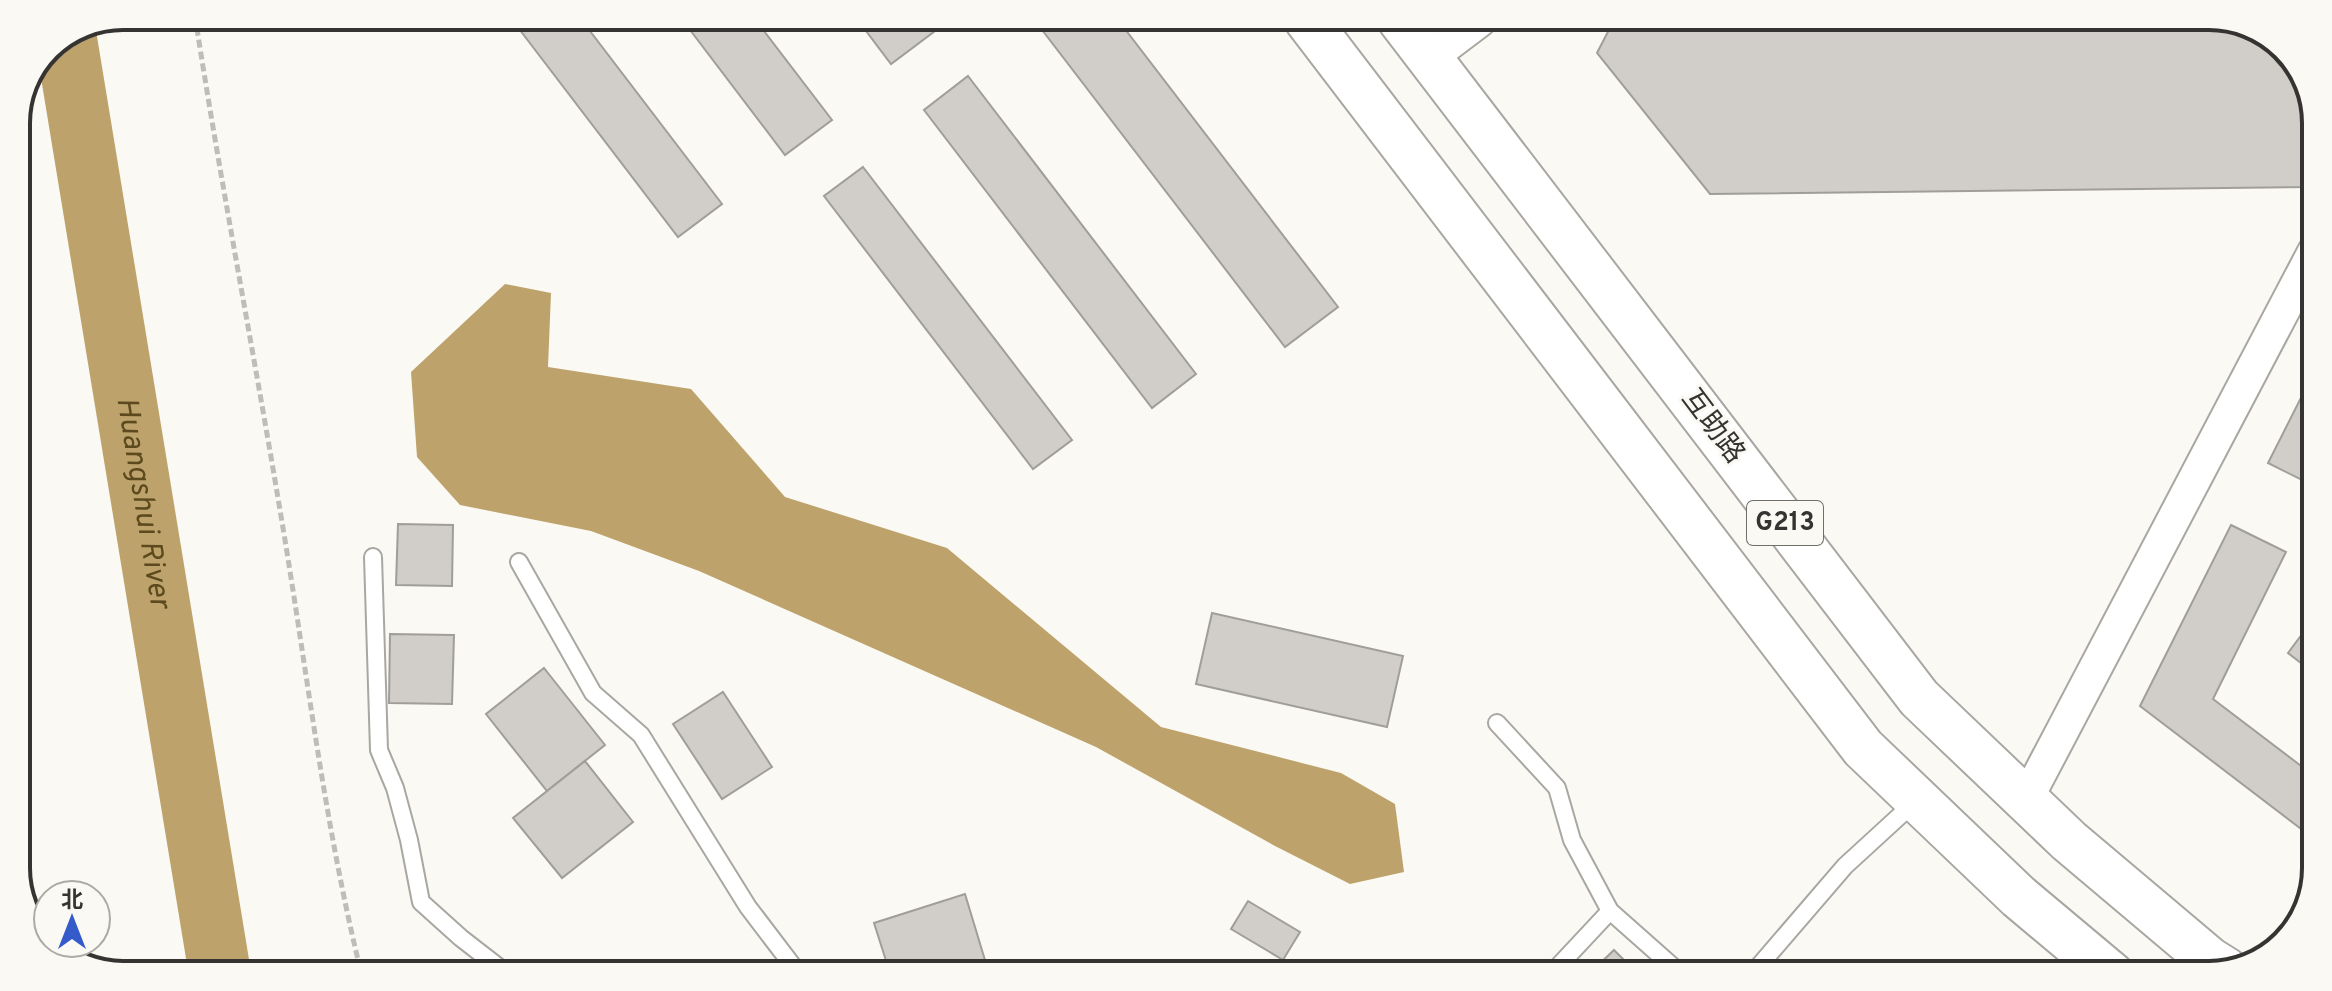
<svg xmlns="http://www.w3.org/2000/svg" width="2332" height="991" font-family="Overpass,'Noto Sans SC',sans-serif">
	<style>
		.green { fill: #ebd199 }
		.water { fill: #bda36b }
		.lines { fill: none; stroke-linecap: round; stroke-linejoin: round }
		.river { stroke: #bda36b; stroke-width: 62 }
		.building { fill: #d1cec9; stroke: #a09e99; stroke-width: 2 }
		.lane-casing { stroke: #a9a7a2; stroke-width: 20 }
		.street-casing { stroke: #a9a7a2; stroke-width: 36 }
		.highway-casing { stroke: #a9a7a2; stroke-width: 48 }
		.path { stroke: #bfbdb8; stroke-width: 5; stroke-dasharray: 8 4; stroke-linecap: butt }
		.lane { stroke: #fff; stroke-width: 16 }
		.street { stroke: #fff; stroke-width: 32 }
		.highway { stroke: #fff; stroke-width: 44 }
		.labels { text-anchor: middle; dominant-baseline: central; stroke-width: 6; stroke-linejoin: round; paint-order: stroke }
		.shield { fill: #fbf9f3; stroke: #706f6c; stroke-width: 2 }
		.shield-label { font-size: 26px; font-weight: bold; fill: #353432 }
		.street-label { font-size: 28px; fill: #353432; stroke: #fbf9f3 }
		.water-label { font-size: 30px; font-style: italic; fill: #5c491d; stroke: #fbf9f3 }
		.rim { fill: none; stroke: #353432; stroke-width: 4 }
	</style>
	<rect width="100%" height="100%" fill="#fbf9f3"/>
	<!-- green -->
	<path class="green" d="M16,748L35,926L16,875Z"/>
	<!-- water -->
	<path class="water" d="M505,284L551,293L548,367L691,389L785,497L947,548L1161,727L1341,773L1395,804L1404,872L1350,884L1275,846L1096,747L699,571L591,531L460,505L417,457L411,372Z"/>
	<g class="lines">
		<!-- river -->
		<path class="river" id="s1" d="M66,39L219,968"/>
	</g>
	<!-- building -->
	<g class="building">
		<path d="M510,17L580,18L722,204L678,237Z"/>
		<path d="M681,18H754L832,120L785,155Z"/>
		<path d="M857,19H932L939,28L891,64Z"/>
		<path d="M1040,19L1118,20L1338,307L1285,347L1036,22Z"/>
		<path d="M1613,22L2249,24L2294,58L2316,116L2315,187L1710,194L1597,53Z"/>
		<path d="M968,76L1196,374L1152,408L924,110Z"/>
		<path d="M863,167L1072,440L1033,469L824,196Z"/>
		<path d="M2313,374L2312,485L2268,463Z"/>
		<path d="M398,524L453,525L452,586L396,585Z"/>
		<path d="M2231,525L2286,552L2213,699L2309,772V835L2140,706Z"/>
		<path d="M1212,613L1403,656L1387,727L1196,684Z"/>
		<path d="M2311,622L2310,670L2288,653Z"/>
		<path d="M390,634L454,635L452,704L389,703Z"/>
		<path d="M544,668L605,745L547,791L486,714Z"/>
		<path d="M723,692L772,767L722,799L673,724Z"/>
		<path d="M585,761L633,822L562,878L513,818Z"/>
		<path d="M965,894L988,970H889L874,923Z"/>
		<path d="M1248,901L1300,932L1283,960L1231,929Z"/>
		<path d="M1614,950L1637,973H1590Z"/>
	</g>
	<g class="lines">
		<defs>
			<g id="lane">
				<path d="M373,557L379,750L395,788L409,840L421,902L461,938L501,969"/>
				<path d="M519,562L593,693L641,735L748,907L796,970"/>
				<path d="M1497,723L1557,788L1572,840L1610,911L1680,973"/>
				<path d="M1552,973L1610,911"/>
				<path d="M1753,973L1845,866L1917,800"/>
			</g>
			<g id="street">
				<path d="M1430,58L1479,21"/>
				<path d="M2026,800L2314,252"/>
			</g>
			<g id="highway">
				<path d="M1307,20L1863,748L2019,897L2112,975"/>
				<path d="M1401,21L1919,698L2069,841L2210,960L2226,970"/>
			</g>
		</defs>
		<!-- lane casing -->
		<use href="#lane" class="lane-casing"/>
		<!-- street casing -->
		<use href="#street" class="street-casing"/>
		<!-- highway casing -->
		<use href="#highway" class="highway-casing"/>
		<!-- path -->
		<path class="path" d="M195,16C221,185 254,353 282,522C307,671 324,821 360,968"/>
		<!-- lane -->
		<use href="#lane" class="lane"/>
		<!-- street -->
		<use href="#street" class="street"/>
		<!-- highway -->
		<use href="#highway" class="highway"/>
	</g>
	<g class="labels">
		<!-- shield labels -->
		<rect class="shield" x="1747" y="501" width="76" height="44" rx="6"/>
		<g class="shield-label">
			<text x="1785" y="523">G213</text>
		</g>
		<!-- street labels -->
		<g class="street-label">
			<text transform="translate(1712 427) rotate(53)">互助路</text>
		</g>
		<!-- water labels -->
		<g class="water-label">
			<text stroke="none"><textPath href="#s1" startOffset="470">Huangshui River</textPath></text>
		</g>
	</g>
	<!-- crop -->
	<path d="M0 0H2332V991H0ZM123 30H2209A93 93 0 0 1 2302 123V868A93 93 0 0 1 2209 961H123A93 93 0 0 1 30 868V123A93 93 0 0 1 123 30Z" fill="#fbf9f3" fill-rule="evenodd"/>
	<path class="rim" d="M123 30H2209A93 93 0 0 1 2302 123V868A93 93 0 0 1 2209 961H123A93 93 0 0 1 30 868V123A93 93 0 0 1 123 30Z"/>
	<!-- north arrow -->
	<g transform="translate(72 919)"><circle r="38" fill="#fbf9f3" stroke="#acaaa6" stroke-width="2"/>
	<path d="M0-6L14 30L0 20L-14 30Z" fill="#355bcb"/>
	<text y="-12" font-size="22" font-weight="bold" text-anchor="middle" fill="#353432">北</text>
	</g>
</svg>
